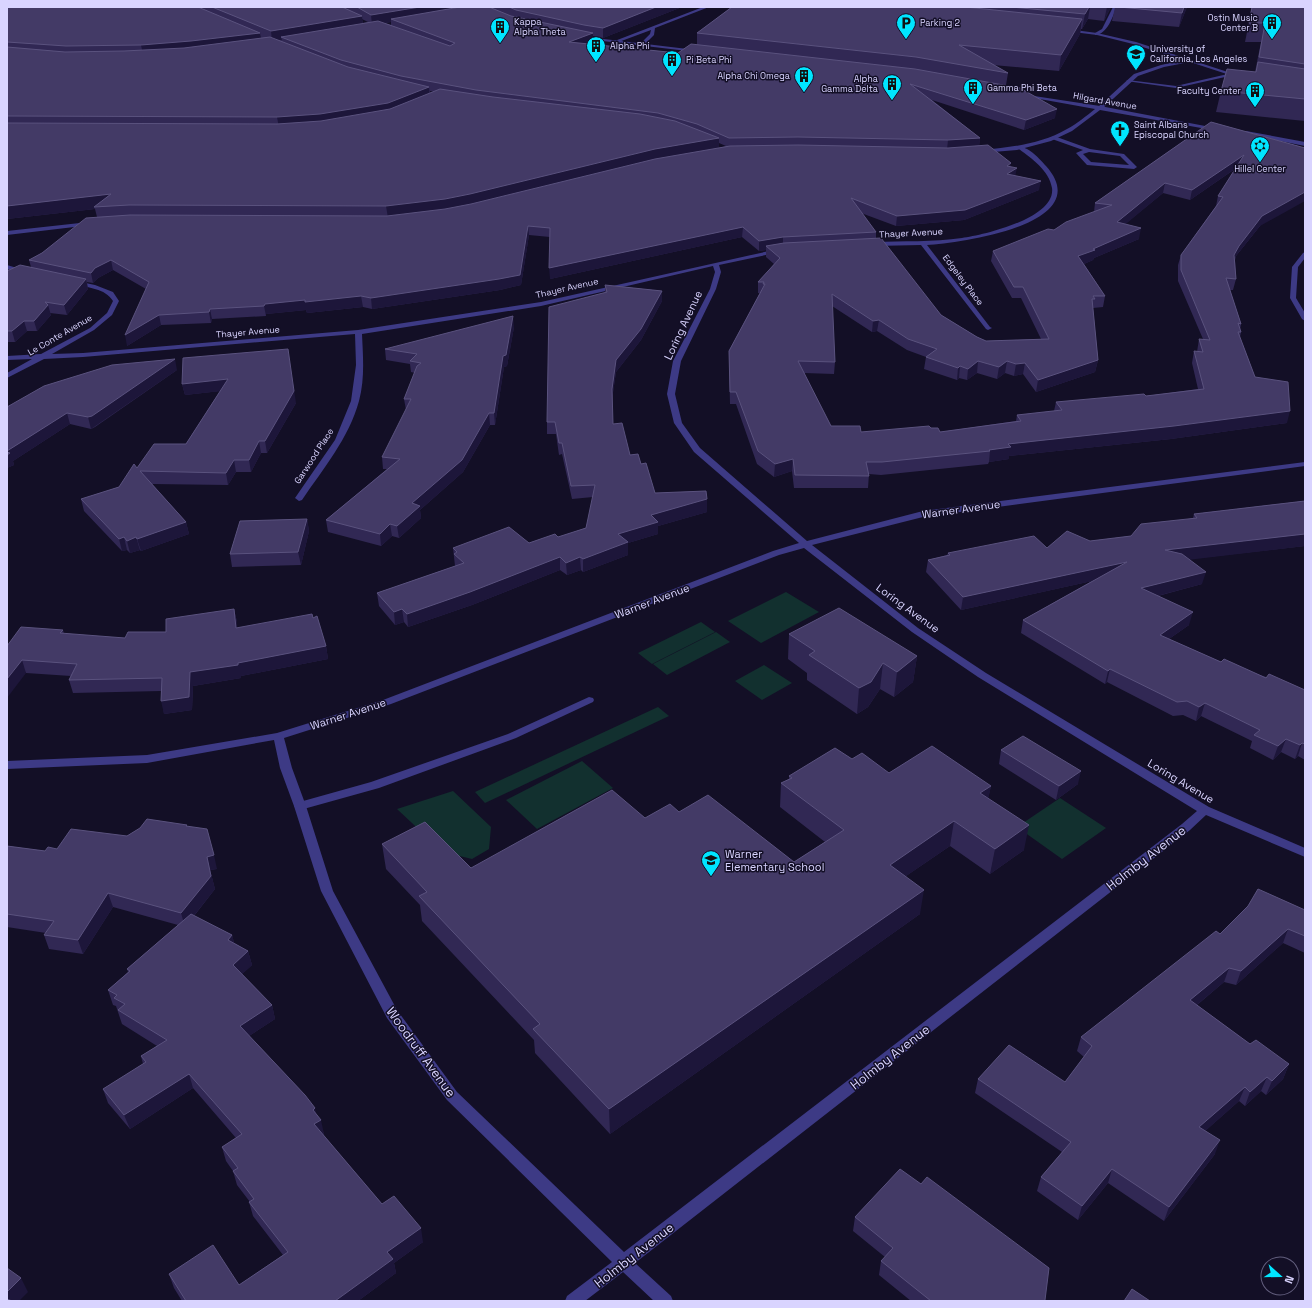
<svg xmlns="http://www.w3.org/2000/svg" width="1312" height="1308" font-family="'Space Grotesk',sans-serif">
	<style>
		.green { fill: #12302f }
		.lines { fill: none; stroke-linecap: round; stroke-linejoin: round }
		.service { fill: #3d3a85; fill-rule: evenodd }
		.minor { fill: #3d3a85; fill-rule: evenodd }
		.tertiary { fill: #3d3a85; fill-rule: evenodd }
		.wall { fill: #312854; fill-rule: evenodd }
		.shaded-wall { fill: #1d163a }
		.building { fill: #433a66; stroke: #5a527e; fill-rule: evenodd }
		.labels { text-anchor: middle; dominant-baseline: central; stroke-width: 3; stroke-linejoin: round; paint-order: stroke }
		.far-poi-label { font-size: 9px; fill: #d9d4ff; stroke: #130f26; text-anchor: start }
		.far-street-label { font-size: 9px; fill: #d9d4ff; stroke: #130f26 }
		.street-label { font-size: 11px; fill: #d9d4ff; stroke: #130f26 }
		.poi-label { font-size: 11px; fill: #d9d4ff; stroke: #130f26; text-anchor: start }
		.near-street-label { font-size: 13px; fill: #d9d4ff; stroke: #130f26 }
	</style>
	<rect width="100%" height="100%" fill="#130f26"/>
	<!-- green -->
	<g class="green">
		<path d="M786,592L819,612L761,643L728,621Z"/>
		<path d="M701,622L715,632L652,664L638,653Z"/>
		<path d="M716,632L730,642L667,675L653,664Z"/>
		<path d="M764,665L792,683L762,700L735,681Z"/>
		<path d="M658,707L669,716L485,803L475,792Z"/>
		<path d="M582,761L613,788L537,829L506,800Z"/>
		<path d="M453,791L491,827L489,849L472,859L443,852L397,809Z"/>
		<path d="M1060,798L1106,828L1062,859L1017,827Z"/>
	</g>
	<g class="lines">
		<!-- service -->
		<g class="service">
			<path d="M1113,7H1117C1112,17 1108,34 1095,35V33L1102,29Z"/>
			<path d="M1232,73L1234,75L1176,88L1126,81L1128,80L1176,86Z"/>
			<path d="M1054,136L1090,149L1124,154L1137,167L1134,169L1087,165L1076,153L1083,150L1052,139V137ZM1089,152L1120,156L1129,165L1091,162L1083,154Z"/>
			<path d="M589,697L593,698L594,700L593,702L516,738L379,788L300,810L296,809L294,806L296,803L371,782L508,734Z"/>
		</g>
		<!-- minor -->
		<g class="minor">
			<path d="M703,7H709L655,28L654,35L643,46L639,45L650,34L651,30L616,43L612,42Z"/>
			<path d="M1067,29L1097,33L1136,42L1240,76L1236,77L1190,62L1164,67L1138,76L1102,109H1098V107L1134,74L1161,65L1184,60L1133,44L1097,35L1065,31Z"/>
			<path d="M1019,147C1028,146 1040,159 1046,166C1098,224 961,243 927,245L990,327L992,328L988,330L986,329L921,245L874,246L871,244L874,242C903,241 933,242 962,238C984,235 1056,218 1052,188C1049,170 1032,159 1019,149Z"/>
			<path d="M778,249L781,251L780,252L719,265L721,272L716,289L681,361L675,394L682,423L700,448L807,541L923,511L1305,462V466L923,517L812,545L918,628L986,673L1209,807L1305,848V857L1206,815L1190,830L635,1263L671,1296L673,1301H654L623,1272L585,1301H565L567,1296L612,1262L447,1100L387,1018L321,891L294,806L280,768L274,740L147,763L7,769V761L147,755L277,733L383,700L773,551L799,543L694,452L674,423L667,394L673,361L710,289L715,272L713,266L541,306L362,334C363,356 365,379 359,401C349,438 323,469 302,500L299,501L295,498L335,440L351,401L356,365L355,334L83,357L44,359L7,378V373L32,359L7,360V356L41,354L90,328L107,313L113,301C105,288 88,288 74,284V282L76,281L95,285L113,292L119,301L112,315L94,330L52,354L83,353L358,330L541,302ZM804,548L912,632L978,677L1197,811L1182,824L624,1252L457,1092L397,1010L333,891L306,806L292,768L284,738L391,704L779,555Z"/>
			<path d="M1305,252V258L1298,267L1296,298L1305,313V321L1302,319L1290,298L1292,267L1303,253Z"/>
			<path d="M7,265L27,271L28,272L25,274L7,269Z"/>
		</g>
		<!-- tertiary -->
		<g class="tertiary">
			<path d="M579,36L696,50L698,51L696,52L577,38Z"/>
			<path d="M1021,94L1100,106L1221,129L1218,131L1100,110L1072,131L1051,141L1017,150L981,153L980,152L983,150C1012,147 1041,144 1067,129C1077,124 1086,116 1095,109L1023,96Z"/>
			<path d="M1246,131L1305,142V146L1244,134V132Z"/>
			<path d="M89,222L92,224L91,225L7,235V231Z"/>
		</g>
	</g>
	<!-- wall -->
	<g class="wall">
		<path d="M7,7H682L603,38L593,36V42L587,44L678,53L697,45V33L732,7H1111L1104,21L1088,19L1082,29H1081L1080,34L1059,71L993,65L1008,73L1006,85L1055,118L1024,130L932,100L980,138L979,146L1011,167L1015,176L1039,190L964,220L896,226L861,213L876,232V238L941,315L977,337L986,341L1041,339L1021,298H1012L991,261L993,251L1054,230L1094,212L1095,203L1211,122L1305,148L1260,226L1236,256L1235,260L1236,279L1233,290H1230L1241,324L1240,330L1241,332L1240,337L1255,377L1287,423L1171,439L1009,456V459L989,462L988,464L881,475L869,474L868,488H794L792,471L774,477L757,464L736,404H730L729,363V351L760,293H758V282L774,264L766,257V250L759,251L742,237L550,279V237L529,235L521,285L500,290L372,309L363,307L307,313L306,310L266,314V316L212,319L211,323L161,325L127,346L146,289L113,270L98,278L93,283L87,282L88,289L67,315L50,313L51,315L37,331H27L15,342H7V271L31,267L29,260L42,253L97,217L95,209L7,219ZM362,19L368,22L363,23ZM391,22V25L385,23ZM430,91L435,92L430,93ZM719,143L726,146L719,148ZM1235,169L1218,196L1216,206L1181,255L1178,265V281L1203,339H1199L1197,352L1194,351L1192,363L1198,389L1146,396L1056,402L1054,411L1017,415L1016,421L940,432L931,428L861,432L831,426L804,373L834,374L835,362L832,306L872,332L877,331L907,350L926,357L924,369L957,380L959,378L967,380L977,373L997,379L1005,373L1014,376L1023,374L1036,392L1095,372L1098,360L1093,308L1103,307L1105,296L1084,264L1093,260L1094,258L1139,239L1125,224L1163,193L1190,200Z"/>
		<path d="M1115,7H1187L1179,27L1112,21Z"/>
		<path d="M1252,7H1305V121L1216,112L1221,91L1255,72L1261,42H1245Z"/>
		<path d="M605,285L662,291V301L641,340L616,372L612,399L613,424L630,455L641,464L655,493L707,512L658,526V534L628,543V555L583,572L581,570L567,575L560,570L472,605L408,627L404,622L395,625L379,606L377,593L455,566L453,548L529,543L558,537L586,528L593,497L572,499L562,454L559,455L556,434H547V422L605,292Z"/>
		<path d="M514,327L507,366L504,367L495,425H490L463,472L420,510L421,518L399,538L392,536L381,546L328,532L326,520L387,469H383L382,457L406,410L404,399L415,373L411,372L410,364L386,360L385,349Z"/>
		<path d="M177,370L95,427L91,429L70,424L13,461L14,465L7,468V407Z"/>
		<path d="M182,384L296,403L267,453H261L251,472H236L228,485L152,484L186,522L189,534L141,551L140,550L130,553L127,550L122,551L84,511L81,499L119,487L137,468L186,444L220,391L185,395Z"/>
		<path d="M1305,501V546L1190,559L1202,584L1158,596L1189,625L1169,639L1221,662L1305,690V760L1298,756L1295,759L1281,752L1273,760L1250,748L1252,741L1201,716L1196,721L1183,715L1173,716L1107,682L1105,684L1021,633L1023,620L1092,581L961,610L926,572L928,560L947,555L948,553L1047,548L1090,541L1131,536L1193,518L1194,514Z"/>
		<path d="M307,519L309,531L301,565L232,567L230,554Z"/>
		<path d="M234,609L237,622V628L313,618L326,646L328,659L241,676V678L193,686L192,710L164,714L161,691L73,693L69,680L71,676L26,673L7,646L63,630L64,634L125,638L166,632Z"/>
		<path d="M789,634L917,656L913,682L894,697L880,689L868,707L857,714L807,680V673L788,659Z"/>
		<path d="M1001,750L1078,784L1056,800L999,764Z"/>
		<path d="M852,759L889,773L991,786L988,798L1024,850L990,874L950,846L906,876L920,914L610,1134L535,1053L534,1040L422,921L420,905L386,869L382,844L471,868L645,818L679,812L794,862L825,842L780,807L781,783L789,779V776Z"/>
		<path d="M187,826L217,869L210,870L215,889L194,916L232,935L234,943L248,951L252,965L242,974L272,1005L275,1019L249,1036L317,1115L324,1134L323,1135L382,1204L423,1242L394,1263L396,1273L358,1301H182L174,1288L169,1274L239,1285L283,1255L253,1216L249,1202H250L237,1185L233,1171L226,1161L222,1147L236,1138L193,1088L130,1129L108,1103L103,1089L143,1064L141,1056L157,1046L122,1024L116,1006L113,1005L108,990L128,972L127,969L178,925L113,907L83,954L49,949L44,935L46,933L7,927V846L45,851L57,849L127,836Z"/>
		<path d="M1305,910V953L1283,943L1236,985L1224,982L1197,1005L1250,1044L1289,1064L1283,1079L1266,1095L1261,1091L1245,1106L1239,1101L1205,1131L1215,1154L1164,1221L1108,1183L1078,1220L1037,1191L1041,1177L1062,1152L975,1093L978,1079L1065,1082L1084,1057L1077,1051L1081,1037L1220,934Z"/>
		<path d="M855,1217L1045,1300L1046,1301H911L879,1275L881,1261L885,1257L853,1231Z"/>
	</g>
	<!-- shaded-wall -->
	<g class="shaded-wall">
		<path d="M420,7H474L391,19V22L372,25L371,15Z"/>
		<path d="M656,7H682L603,38V28Z"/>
		<path d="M1089,7H1090L1088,19L1082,29L1085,14Z"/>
		<path d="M1107,7H1111L1104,21Z"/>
		<path d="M1184,7H1187L1179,27L1182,13Z"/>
		<path d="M362,16L363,26L281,37L282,40L272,41L271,31Z"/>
		<path d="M1082,19L1080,34L1059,71L1061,55Z"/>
		<path d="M260,33L262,43L143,55L141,45Z"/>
		<path d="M593,33V42L570,51L569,42Z"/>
		<path d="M429,87L430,98L390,115L279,128L277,117Z"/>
		<path d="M1057,109L1055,118L1024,130L1026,120Z"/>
		<path d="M719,138V150L471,207L388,218L386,206L655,149Z"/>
		<path d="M980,138L979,148L947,150L948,140Z"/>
		<path d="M1244,155L1242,164L1190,200L1192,190Z"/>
		<path d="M1011,163L1010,172L1017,168L1015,177L1006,183L1007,166Z"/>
		<path d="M1041,181L1039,190L964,220L896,226L897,216Z"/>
		<path d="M1165,183L1163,193L1115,233L1117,222Z"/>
		<path d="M1305,192V201L1260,226L1236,256L1232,265L1234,255L1239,246L1262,216Z"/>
		<path d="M111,194L94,207L95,209L7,219V206Z"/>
		<path d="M528,226L529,235L521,285L500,290L372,309L371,298Z"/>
		<path d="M743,227L742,237L550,279L549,268Z"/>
		<path d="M1141,228L1139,239L1094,258L1093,260L1077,267L1078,256L1093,249Z"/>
		<path d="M783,237V246H766V250L759,251V241Z"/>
		<path d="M111,260L113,270L98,278L93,283L91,273L95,268Z"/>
		<path d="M86,279L88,289L67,315L64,305Z"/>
		<path d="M662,291V301L641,340L616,372L612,400V389L616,360Z"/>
		<path d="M361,296L363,307L307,313L306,310L266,314V316L264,306L265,304L305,300Z"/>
		<path d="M48,305L51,315L37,331L34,321Z"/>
		<path d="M210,309L212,319L211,323L209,312Z"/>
		<path d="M159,315L161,325L127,346L125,335Z"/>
		<path d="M513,316L514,327L507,366L504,367L495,425L494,413L503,356Z"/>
		<path d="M879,320L877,331L872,332L873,321Z"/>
		<path d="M24,321L27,331L15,342L12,331Z"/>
		<path d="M288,349L296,403L267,453L265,441Z"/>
		<path d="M175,359L177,370L91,429L88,417Z"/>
		<path d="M1098,360L1095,372L1036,392L1038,380Z"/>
		<path d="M978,361L977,373L967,380L968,369Z"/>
		<path d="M1007,361L1005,373L997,379L999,367Z"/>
		<path d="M1025,363L1023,374L1014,376L1016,364Z"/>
		<path d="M960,366L959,378L957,380L958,368Z"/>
		<path d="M228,379L230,390L185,395L182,384Z"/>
		<path d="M1290,411L1287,423L1171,439L1009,456V459L989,462L990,451L989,450L1008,444Z"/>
		<path d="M67,413L70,424L13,461L14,465L7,468V451Z"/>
		<path d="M489,413L490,425L463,472L420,510L421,518L399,538L397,526L412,503Z"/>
		<path d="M259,441L261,453L251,472L249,460Z"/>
		<path d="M793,459L792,471L774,477L775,464Z"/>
		<path d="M234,460L236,472L228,485L226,473Z"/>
		<path d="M707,499V512L658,526V534L628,543V555L583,572V559L618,534L651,515Z"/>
		<path d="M307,519L309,531L301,565L298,552Z"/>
		<path d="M186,522L189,534L141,551L137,539Z"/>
		<path d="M390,524L392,536L381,546L380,534Z"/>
		<path d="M1305,534V546L1162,563L1165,550Z"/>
		<path d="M124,537L127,550L122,551L119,539Z"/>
		<path d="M136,537L140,550L130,553L127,541Z"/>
		<path d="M560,557V570L472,605L408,627L407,614Z"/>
		<path d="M580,557L581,570L567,575L566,563Z"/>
		<path d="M1127,562L1124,574L961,610L963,597Z"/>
		<path d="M1206,572L1202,584L1138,601L1141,588Z"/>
		<path d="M234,609L237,622L238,641L236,628Z"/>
		<path d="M402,609L404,622L395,625L394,612Z"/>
		<path d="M1193,612L1189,625L1156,648L1160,635Z"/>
		<path d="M326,646L328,659L241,676V678L193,686L192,710L164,714L161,701L190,672Z"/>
		<path d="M917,656L913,682L894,697L897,672Z"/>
		<path d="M22,660L26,673L7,698V679Z"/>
		<path d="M883,663L880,689L868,707L857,714L859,688Z"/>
		<path d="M1110,669L1107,682L1105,684L1108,671Z"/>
		<path d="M1205,703L1201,716L1196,721L1199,707Z"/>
		<path d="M1286,739L1281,752L1273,760L1278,746Z"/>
		<path d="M1302,743L1298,756L1295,759L1300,745Z"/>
		<path d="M1081,771L1078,784L1056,800L1059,786Z"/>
		<path d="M991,786L986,810L980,793Z"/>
		<path d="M954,821L950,846L887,889L890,865Z"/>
		<path d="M1029,825L1024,850L990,874L995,849Z"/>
		<path d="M214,855L217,869L210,870L215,889L185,927L181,913L207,857Z"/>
		<path d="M924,890L920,914L610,1134L609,1109Z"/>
		<path d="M108,893L113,907L83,954L78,940Z"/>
		<path d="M1288,929L1283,943L1236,985L1241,971Z"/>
		<path d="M232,935L236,949L228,940Z"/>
		<path d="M248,951L252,965L237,979L233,965Z"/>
		<path d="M1229,968L1224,982L1186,1014L1190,1000Z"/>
		<path d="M272,1005L275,1019L243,1040L240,1026Z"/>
		<path d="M1289,1064L1283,1079L1266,1095L1272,1081Z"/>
		<path d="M189,1074L193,1088L130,1129L124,1115Z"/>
		<path d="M1267,1077L1261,1091L1245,1106L1250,1092Z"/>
		<path d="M1245,1087L1239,1101L1194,1141L1199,1127Z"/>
		<path d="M315,1108L318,1121L321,1120L324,1134L317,1138L314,1124L313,1110Z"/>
		<path d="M1220,1140L1215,1154L1164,1221L1169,1207Z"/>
		<path d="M1112,1169L1108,1183L1078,1220L1082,1206Z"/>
		<path d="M421,1228L423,1242L394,1263L396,1273L358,1301H335L387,1252Z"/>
		<path d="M21,1278L28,1292L19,1301H7V1292Z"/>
	</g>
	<!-- building -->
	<g class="building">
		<path d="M7,7H198L260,33L191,41L141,45L66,46L7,42Z"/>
		<path d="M212,7H342L362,16L271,31Z"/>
		<path d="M357,7H420L371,15Z"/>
		<path d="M460,7H489L511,16L593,33L569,42L678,53L691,44L915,69L1020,88L1057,109L1026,120L910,84L980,138L948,140L798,137L729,138L697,124L658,113L476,90L401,76L341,60L281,37L378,21L450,46L455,43L391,19Z"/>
		<path d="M509,7H656L603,28L584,25L516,10Z"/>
		<path d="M732,7H965L1082,19L1061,55L959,45L1008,73L916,57L697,33Z"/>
		<path d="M1011,7H1089L1085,14Z"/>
		<path d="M1119,7H1184L1182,13Z"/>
		<path d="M1252,7H1305V64L1259,57L1265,23H1249Z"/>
		<path d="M270,37L348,67L429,87L388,103L320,114L277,117L7,116V47L65,52L124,51L184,48Z"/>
		<path d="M1258,62L1305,69V99L1221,91L1227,69L1256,72Z"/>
		<path d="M440,89L493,97L640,114L675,121L719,138L655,149L470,194L445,199L386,206L129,205L94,207L111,194L7,206V123L277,124L321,121L390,109Z"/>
		<path d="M1211,122L1305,148V192L1262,216L1239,246L1234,255L1236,279L1226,278L1241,324L1238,323L1241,332H1238L1255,377L1288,382L1290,411L1174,426L1008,444L1011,447L989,450L990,451L882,462H866L869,476L795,475L793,459L775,464L758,451L736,392H730L729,351L765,284H763L764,282H758L780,258L766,246L784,243L881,238L941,315L977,337L986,341L1049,339L1023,287H1014L993,251L1048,229L1054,230L1066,222L1112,205L1095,203ZM1244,155L1218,196L1223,197L1181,255V270L1210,340L1199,339L1203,352L1194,351L1204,389L1146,396L1144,394L1056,402L1062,410L1017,415L1021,421L940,432L938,428H931L929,426L861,432L860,426H831L798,361L835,362L832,294L873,321L879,320L908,339L937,349L926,357L958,368L960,366L968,369L978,361L999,367L1007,361L1016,364L1025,363L1038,380L1098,360L1092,299H1095L1093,296H1105L1078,256L1095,250L1093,249L1141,228L1117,222L1165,183L1192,190Z"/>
		<path d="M798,145L948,148L988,145L1011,163L1007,166L1017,168L1007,174L1041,181L965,210L897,216L851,198L876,232L783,237L759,241L743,227L549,268L550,228L528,226L520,275L499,279L371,298L361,296L305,302V300L265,304L264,306L210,309L209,312L159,315L125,335L149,282L111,260L95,268L91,273L29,260L42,253L86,218L130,215L387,216L445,209L471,204L655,159L730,146Z"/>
		<path d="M20,265L86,279L64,305L45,302L48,305L34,321H24L12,331H7V271Z"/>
		<path d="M605,285L662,291L641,329L616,360L612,389L613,424L622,423L630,455L638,454L641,464L646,463L655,493L706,491L707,499L651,515L658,522L618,534L628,542L583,559L580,557L566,563L560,557L470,592L407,614L402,609L394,612L377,593L464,563L454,554L457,552L453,548L509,527L529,543L555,534L558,537L586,528L595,485L571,486L562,443H559L555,422H547L549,307L607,292Z"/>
		<path d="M513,316L506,355L503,356L494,413H489L462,460L412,503L420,506L397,526L390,524L380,534L326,520L400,459L382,457L411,399H404L417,366L421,363L410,361L417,354L385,349Z"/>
		<path d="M288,349L294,391L265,441H259L249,460H234L226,473L140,471L186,522L137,539L136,537L127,541L124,537L119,539L81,499L119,487L134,464L137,468L154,444H186L228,379L182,384L183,358Z"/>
		<path d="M175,359L92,416L88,417L67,413L7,451V407L44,386L112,365Z"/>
		<path d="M7,452L10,453L7,455Z"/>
		<path d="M1305,501V534L1165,550L1182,554L1206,572L1141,588L1193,612L1160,635L1221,662L1224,659L1266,678L1269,674L1305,690V744L1302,743L1300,745L1286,739L1278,746L1254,735L1260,730L1205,703L1199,707L1187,701L1177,702L1110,669L1108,671L1023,620L1127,562L963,597L928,560L950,555L948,553L1034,536L1047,548L1067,531L1090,541L1131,536L1141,524L1197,518L1194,514Z"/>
		<path d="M307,519L298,552L230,554L240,521Z"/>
		<path d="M839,608L917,656L897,672L883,663L871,682L859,688L809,655L815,651L789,634Z"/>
		<path d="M234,609L236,628L312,614L313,618L317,616L326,646L238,663V665L190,672L189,697L161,701L162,678L69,680L77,664L22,660L7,679V646L21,627L63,630L60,633L125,638L128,632H166V619Z"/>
		<path d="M1023,736L1081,771L1059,786L1001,750Z"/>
		<path d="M932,746L991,786L980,793L1029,825L995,849L954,821L890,865L924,890L609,1109L533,1029L540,1024L419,896L427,892L382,844L425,822L471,868L612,790L645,818L670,804L679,812L708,795L794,862L844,830L781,783L792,778L789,776L835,748L852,759L862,753L889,773Z"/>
		<path d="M147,819L187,825L186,826L207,829L214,855L207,857L211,876L181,913L108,893L78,940L44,935L54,921L7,914V846L45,851L48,847L57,849L71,829L127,836L140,828Z"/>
		<path d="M1258,889L1305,910V936L1288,929L1241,971L1229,968L1190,1000L1250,1044L1256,1040L1289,1064L1272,1081L1267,1077L1250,1092L1245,1087L1199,1127L1220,1140L1169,1207L1112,1169L1082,1206L1041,1177L1071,1142L978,1079L1009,1045L1065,1082L1092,1046L1081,1037L1216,931L1220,934L1248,906Z"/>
		<path d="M191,914L232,935L228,940L248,951L233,965L272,1005L240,1026L305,1095L315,1108L313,1110L321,1120L314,1124L382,1204L394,1196L421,1228L387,1252L393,1259L335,1301H186L169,1274L213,1245L239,1285L288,1252L249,1202L254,1199L233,1171L238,1168L222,1147L242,1134L189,1074L124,1115L103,1089L146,1062L141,1056L167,1040L118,1010L125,1004L114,998L117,995L108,990L130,971L127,969Z"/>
		<path d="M900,1169L921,1184L927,1177L1049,1268L1045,1300L1046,1301H931L881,1261L893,1248L855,1217Z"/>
		<path d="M7,1268L21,1278L7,1292Z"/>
		<path d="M1132,1289L1150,1301H1124Z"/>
		<path d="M7,1299L12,1301H7Z"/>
	</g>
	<!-- icons -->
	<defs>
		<symbol id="parking-pin" viewBox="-11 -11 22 30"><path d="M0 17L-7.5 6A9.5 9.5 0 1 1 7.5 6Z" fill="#00e5ff" stroke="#130f26"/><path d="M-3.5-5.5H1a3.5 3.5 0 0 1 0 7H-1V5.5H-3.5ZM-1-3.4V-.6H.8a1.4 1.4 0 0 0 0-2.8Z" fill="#111"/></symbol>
		<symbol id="building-pin" viewBox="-11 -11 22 30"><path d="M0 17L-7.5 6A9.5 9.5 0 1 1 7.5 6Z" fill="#00e5ff" stroke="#130f26"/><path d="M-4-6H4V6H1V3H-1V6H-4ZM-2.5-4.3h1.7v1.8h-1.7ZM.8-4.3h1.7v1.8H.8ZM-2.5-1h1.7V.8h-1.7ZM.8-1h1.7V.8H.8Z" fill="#111"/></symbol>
		<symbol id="university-pin" viewBox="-11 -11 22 30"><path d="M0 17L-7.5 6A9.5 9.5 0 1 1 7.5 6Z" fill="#00e5ff" stroke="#130f26"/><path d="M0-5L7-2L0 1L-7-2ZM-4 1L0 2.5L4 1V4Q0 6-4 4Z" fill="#111"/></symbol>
		<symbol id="church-pin" viewBox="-11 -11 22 30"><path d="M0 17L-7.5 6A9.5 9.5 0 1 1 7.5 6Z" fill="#00e5ff" stroke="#130f26"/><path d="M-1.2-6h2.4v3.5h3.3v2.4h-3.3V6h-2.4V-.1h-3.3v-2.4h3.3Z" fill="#111"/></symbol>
		<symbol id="synagogue-pin" viewBox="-11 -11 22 30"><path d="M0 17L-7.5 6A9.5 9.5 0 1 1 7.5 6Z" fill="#00e5ff" stroke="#130f26"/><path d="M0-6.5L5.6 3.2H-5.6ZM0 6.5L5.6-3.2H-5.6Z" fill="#111"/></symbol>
		<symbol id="school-pin" viewBox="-11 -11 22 30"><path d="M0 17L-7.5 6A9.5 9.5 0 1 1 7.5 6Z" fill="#00e5ff" stroke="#130f26"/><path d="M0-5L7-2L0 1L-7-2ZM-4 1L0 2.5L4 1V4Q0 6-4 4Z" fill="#111"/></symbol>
	</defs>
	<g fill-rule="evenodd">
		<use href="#parking-pin" x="895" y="12" width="22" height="30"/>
		<use href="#building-pin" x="1261" y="12" width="22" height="30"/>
		<use href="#building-pin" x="489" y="16" width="22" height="30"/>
		<use href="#building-pin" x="585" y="35" width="22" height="30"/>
		<use href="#university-pin" x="1125" y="43" width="22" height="30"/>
		<use href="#building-pin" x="661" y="49" width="22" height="30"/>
		<use href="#building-pin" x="793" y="65" width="22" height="30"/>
		<use href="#building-pin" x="881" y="73" width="22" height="30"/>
		<use href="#building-pin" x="962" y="77" width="22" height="30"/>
		<use href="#building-pin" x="1244" y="80" width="22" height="30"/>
		<use href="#church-pin" x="1109" y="119" width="22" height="30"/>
		<use href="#synagogue-pin" x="1249" y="135" width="22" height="30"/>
		<use href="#school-pin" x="700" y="849" width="22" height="30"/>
	</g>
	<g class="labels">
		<!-- far-poi labels -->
		<g class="far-poi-label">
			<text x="1258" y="18" text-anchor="end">Ostin Music<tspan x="1258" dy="10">Center B</tspan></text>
			<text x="514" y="22">Kappa<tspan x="514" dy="10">Alpha Theta</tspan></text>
			<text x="920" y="23">Parking 2</text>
			<text x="610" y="46">Alpha Phi</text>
			<text x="1150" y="49">University of<tspan x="1150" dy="10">California, Los Angeles</tspan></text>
			<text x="686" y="60">Pi Beta Phi</text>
			<text x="790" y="76" text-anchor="end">Alpha Chi Omega</text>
			<text x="878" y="79" text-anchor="end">Alpha<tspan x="878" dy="10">Gamma Delta</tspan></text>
			<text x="987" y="88">Gamma Phi Beta</text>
			<text x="1241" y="91" text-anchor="end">Faculty Center</text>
			<text x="1134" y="125">Saint Albans<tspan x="1134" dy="10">Episcopal Church</tspan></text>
			<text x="1260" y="169" text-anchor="middle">Hillel Center</text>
		</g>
		<!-- far-street labels -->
		<g class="far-street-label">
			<text transform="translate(1105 101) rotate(10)">Hilgard Avenue</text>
			<text transform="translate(911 233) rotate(-3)">Thayer Avenue</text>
			<text transform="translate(963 280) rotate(53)">Edgeley Place</text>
			<text transform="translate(567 288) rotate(-13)">Thayer Avenue</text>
			<text transform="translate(248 332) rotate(-5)">Thayer Avenue</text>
			<text transform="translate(60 335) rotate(-30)">Le Conte Avenue</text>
			<text transform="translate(314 456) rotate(-57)">Garwood Place</text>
		</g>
		<!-- street labels -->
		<g class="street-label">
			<text transform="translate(683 325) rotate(-65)">Loring Avenue</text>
			<text transform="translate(961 509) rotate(-8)">Warner Avenue</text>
			<text transform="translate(652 601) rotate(-21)">Warner Avenue</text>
			<text transform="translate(908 608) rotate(36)">Loring Avenue</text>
			<text transform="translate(348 714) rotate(-18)">Warner Avenue</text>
			<text transform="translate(1181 781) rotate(31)">Loring Avenue</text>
		</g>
		<!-- poi labels -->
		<g class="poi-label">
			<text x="725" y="854">Warner<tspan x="725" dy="13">Elementary School</tspan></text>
		</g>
		<!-- near-street labels -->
		<g class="near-street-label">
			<text transform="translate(1146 858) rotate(-38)">Holmby Avenue</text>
			<text transform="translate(421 1052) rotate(54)">Woodruff Avenue</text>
			<text transform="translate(890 1057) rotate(-38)">Holmby Avenue</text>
			<text transform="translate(634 1255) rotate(-38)">Holmby Avenue</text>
		</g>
	</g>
	<!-- border -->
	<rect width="1312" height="1308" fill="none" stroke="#d9d4ff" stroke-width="16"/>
	<!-- north arrow -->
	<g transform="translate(1280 1276) rotate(111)"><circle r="19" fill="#130f26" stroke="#625e7d"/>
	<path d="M0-3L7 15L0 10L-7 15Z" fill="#00e5ff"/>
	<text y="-6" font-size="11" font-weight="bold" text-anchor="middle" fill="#d9d4ff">N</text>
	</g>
</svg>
